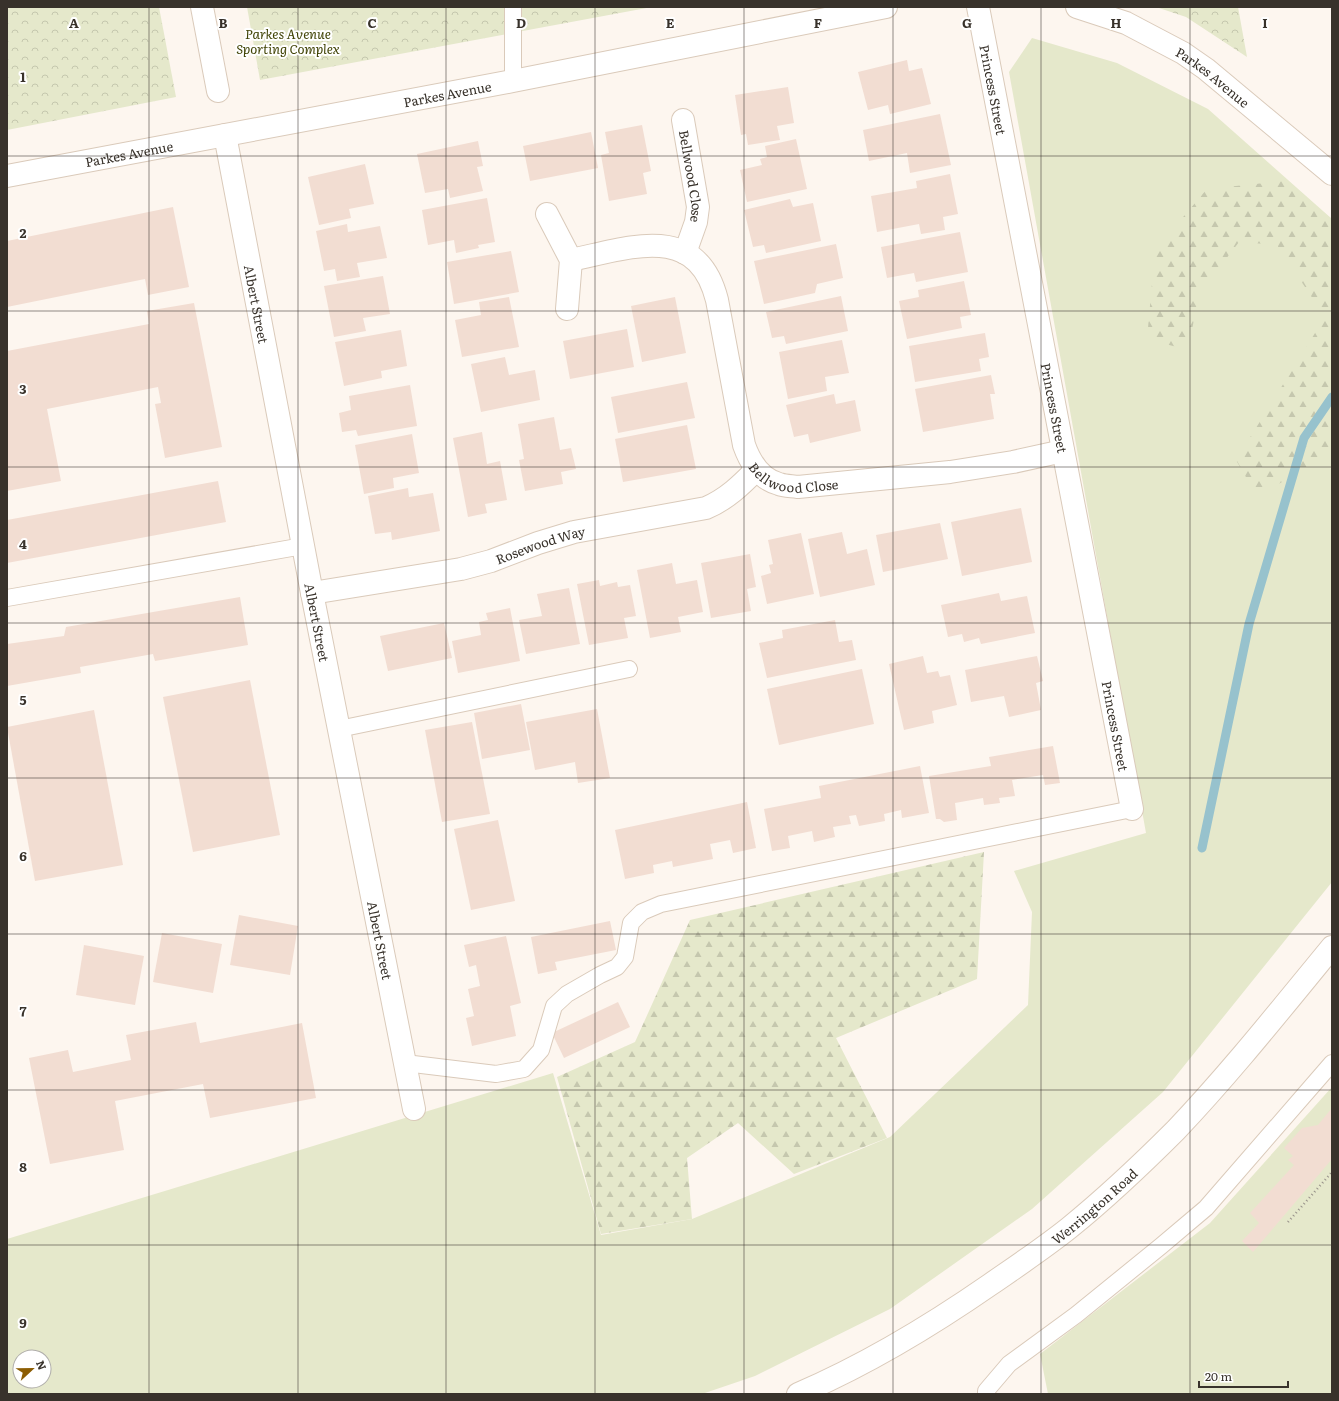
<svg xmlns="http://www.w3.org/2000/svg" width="1339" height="1401" font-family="Literata,serif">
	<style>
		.grass { fill: #e5e8cb; fill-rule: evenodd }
		.forest { fill: url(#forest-firs) }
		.park { fill: url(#park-crowns) }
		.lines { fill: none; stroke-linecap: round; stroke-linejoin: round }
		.stream { stroke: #97c2cd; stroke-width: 9 }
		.building { fill: #f2ddd2 }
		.lane-casing { stroke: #dacaba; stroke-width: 18 }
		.street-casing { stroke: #dacaba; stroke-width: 24 }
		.secondary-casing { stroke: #dacaba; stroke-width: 24 }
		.path { stroke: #969089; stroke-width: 2.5; stroke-dasharray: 1 3; stroke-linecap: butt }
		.lane { stroke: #fff; stroke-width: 16 }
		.street { stroke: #fff; stroke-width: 22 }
		.secondary { stroke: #fff; stroke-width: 22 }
		.grid { fill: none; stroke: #38322b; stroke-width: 1; stroke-opacity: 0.55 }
		.labels { text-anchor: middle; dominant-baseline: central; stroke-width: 4; stroke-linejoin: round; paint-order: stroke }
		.park-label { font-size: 13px; font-style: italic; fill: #404305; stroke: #fff }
		.street-label { font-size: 13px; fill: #38322b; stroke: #fff }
		.grid-label { font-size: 13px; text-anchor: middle; font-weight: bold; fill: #38322b; stroke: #fff; stroke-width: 4; stroke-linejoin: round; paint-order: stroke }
	</style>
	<defs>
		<pattern id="forest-firs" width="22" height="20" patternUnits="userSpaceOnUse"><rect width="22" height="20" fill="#e5e8cb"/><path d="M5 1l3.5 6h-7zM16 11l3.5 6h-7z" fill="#c5c7ae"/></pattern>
		<pattern id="park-crowns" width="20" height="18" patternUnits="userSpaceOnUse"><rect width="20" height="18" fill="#e5e8cb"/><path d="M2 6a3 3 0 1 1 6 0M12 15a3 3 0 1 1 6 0" fill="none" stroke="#c5c7ae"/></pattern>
	</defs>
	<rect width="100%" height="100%" fill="#fdf6ef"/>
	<!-- grass -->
	<g class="grass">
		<path d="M1032,38L1117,63L1208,109L1332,219V882L1163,1092L1032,1209L890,1309L755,1376L702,1394H7V1239L553,1073L601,1235L692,1219L890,1137L1028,1005L1032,912L1014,871L1146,833L1009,72ZM20,1357H44V1381H20Z"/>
		<path d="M1332,1087V1394H1048L1040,1354L1210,1223Z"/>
	</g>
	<!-- forest -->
	<g class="forest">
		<path d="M1284,181L1332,219V454L1257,496L1236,460L1325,317L1277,245L1239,242L1199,294L1188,350L1147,339L1155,250L1207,189Z"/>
		<path d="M984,852L977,979L836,1038L887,1138L794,1174L738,1123L687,1158L692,1219L601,1234L557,1077L635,1042L690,920Z"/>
	</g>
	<!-- park -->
	<g class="park">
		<path d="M7,7H159L176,97L7,130Z"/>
		<path d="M247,7H652L260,80Z"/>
		<path d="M1156,7H1238L1247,57L1186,17Z"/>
	</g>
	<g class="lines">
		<!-- stream -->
		<path class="stream" d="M1202,848L1249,624L1304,438L1332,397"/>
	</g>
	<!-- building -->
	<g class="building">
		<path d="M907,60L909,71L922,68L931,104L890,114L888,105L868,110L858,72Z"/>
		<path d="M788,87L794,123L777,126L780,140L748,145L746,134L741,135L735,95Z"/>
		<path d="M940,114L951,165L910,173L907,153L869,161L863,130Z"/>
		<path d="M642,125L651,171L643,173L647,194L609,201L601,155L609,153L605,132Z"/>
		<path d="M591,132L598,168L530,181L523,146Z"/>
		<path d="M796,139L807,189L747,202L740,170L762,165L760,159L767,157L765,146Z"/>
		<path d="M478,141L483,166L477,167L483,191L450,198L448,189L425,193L417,154Z"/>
		<path d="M365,164L374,204L349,209L351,218L319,225L308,177Z"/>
		<path d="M950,174L958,214L943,217L945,230L921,234L919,224L877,232L871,196L917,188L916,181Z"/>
		<path d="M487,198L495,242L478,245L479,248L456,253L454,240L428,245L422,210Z"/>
		<path d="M790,199L793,207L813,203L821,241L766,253L764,245L753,247L744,210Z"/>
		<path d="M173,207L189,287L148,295L145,279L7,307V241Z"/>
		<path d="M347,224L348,232L380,226L387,258L357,263L360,277L337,281L335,269L324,271L316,231Z"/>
		<path d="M960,232L968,272L916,282L914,273L887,278L881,247Z"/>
		<path d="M836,244L843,278L817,284L815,293L764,304L754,261Z"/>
		<path d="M511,251L519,292L454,304L447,262Z"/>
		<path d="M383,276L390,314L363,318L366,331L334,337L324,286Z"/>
		<path d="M964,281L971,315L960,317L962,328L907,339L899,301L919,297L918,290Z"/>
		<path d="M841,296L848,331L786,344L784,336L772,338L766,312Z"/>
		<path d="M509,297L519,347L462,357L455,320L481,315L479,302Z"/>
		<path d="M675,297L686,353L642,362L631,306Z"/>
		<path d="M194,303L222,447L165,458L155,404L161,403L158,387L47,409L61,481L7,491V351L149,324L147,311Z"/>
		<path d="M627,329L634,367L570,379L563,341Z"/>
		<path d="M401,330L407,366L381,371L382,378L344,386L335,342Z"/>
		<path d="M985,333L989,357L979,359L981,371L915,382L909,346Z"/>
		<path d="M842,340L849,373L825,377L827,391L788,399L779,352Z"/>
		<path d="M505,357L509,375L535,370L540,400L481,412L471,364Z"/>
		<path d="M991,375L995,394H990L994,419L923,432L915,389Z"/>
		<path d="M687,382L695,418L618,433L611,397Z"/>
		<path d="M410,385L417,426L358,436L356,430L342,432L339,413L351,410L349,396Z"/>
		<path d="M834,394L836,404L855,400L861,431L810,443L808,434L794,437L786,405Z"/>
		<path d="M554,417L560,450L571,448L576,469L561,472L563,484L525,491L519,460L524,459L518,424Z"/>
		<path d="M687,425L696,469L623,482L615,439Z"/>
		<path d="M482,432L487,464L500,461L507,500L485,504L487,513L468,517L453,438Z"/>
		<path d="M412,434L419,473L393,478L394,488L364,494L355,445Z"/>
		<path d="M218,481L226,522L7,563V520Z"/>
		<path d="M408,488L409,497L433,493L440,531L392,540L391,532L375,534L368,496Z"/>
		<path d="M1021,508L1032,562L962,576L951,522Z"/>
		<path d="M940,523L948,559L883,572L876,535Z"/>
		<path d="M842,532L847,554L867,549L875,585L820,597L808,539Z"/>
		<path d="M801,533L814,594L767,604L761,576L771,573L769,565L773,564L768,540Z"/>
		<path d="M750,554L756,587L747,589L751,611L711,618L701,563Z"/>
		<path d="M672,563L676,584L697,580L703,612L678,617L681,632L650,638L637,570Z"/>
		<path d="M599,580L600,586L617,582L618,587L630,585L636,616L624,618L628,638L589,645L577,584Z"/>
		<path d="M569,588L580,644L526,654L519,620L542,616L537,594Z"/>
		<path d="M999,593L1001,601L1027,596L1035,633L981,644L979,638L964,642L962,634L948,637L941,605Z"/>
		<path d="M240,597L248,645L155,661L153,654L80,667L81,673L7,686V644L64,636L66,627Z"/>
		<path d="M510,608L520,661L458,673L452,641L481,635L479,622L488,620L486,613Z"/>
		<path d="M835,620L839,642L852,640L856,660L767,678L759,643L783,638L782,630Z"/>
		<path d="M444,623L452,658L388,671L380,636Z"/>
		<path d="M923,656L927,673L938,671L940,677L950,675L957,705L932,711L934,723L904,730L889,664Z"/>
		<path d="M1037,656L1043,681L1036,683L1041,710L1009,717L1004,696L971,702L965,670Z"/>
		<path d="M862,669L874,724L779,745L767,689Z"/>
		<path d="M250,680L280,835L193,852L163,697Z"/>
		<path d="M521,704L530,750L482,759L474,713Z"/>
		<path d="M597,709L610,778L578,783L575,762L535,770L526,722Z"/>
		<path d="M94,710L123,865L35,881L7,727Z"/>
		<path d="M472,722L490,814L442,822L425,730Z"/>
		<path d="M1053,746L1060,783L1045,785L1043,775L1012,780L1015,796L999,798L1000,803L984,805L983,798L955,803L957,820L944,822L940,819H936L929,776L991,766L989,757Z"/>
		<path d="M920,766L929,813L902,818L901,810L884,814L885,821L859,826L856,815L849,816L851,824L833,827L835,837L814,842L812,831L788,836L790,848L772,851L764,809L821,798L819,786Z"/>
		<path d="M747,802L756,848L733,853L730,840L710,844L713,859L673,867L672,861L653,865L654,873L625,879L615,830Z"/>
		<path d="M498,820L515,901L471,910L454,829Z"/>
		<path d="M239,915L298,926L290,975L230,965Z"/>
		<path d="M610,921L616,950L555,962L557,970L538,974L531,937Z"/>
		<path d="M162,933L222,944L213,993L153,982Z"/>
		<path d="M506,936L521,1003L510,1006L516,1036L472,1046L466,1018L474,1016L468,989L480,986L476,965L469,967L464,945Z"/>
		<path d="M84,945L144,956L135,1005L76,995Z"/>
		<path d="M618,1002L630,1027L564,1058L552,1033Z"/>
		<path d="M196,1022L200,1043L302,1023L316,1098L210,1118L203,1084L115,1101L124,1150L50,1164L29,1058L68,1050L73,1072L131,1060L126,1035Z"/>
		<path d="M1332,1108V1159L1253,1252L1242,1241L1259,1223L1250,1213L1294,1165L1288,1160L1293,1156L1284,1148L1302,1128L1318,1125Z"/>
	</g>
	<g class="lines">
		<defs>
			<g id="lane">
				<path d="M513,81V7"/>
				<path d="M7,598L303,546"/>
				<path d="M339,729L629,669"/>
				<path d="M405,1063L496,1074L524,1069L541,1050L554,1006L567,994L600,975L617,967L625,957L631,923L642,912L661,904L1132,809"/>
				<path d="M986,1394V1391L1009,1364L1076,1315L1161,1246L1206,1208L1332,1063"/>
			</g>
			<g id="street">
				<path d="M202,7L218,91"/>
				<path id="s1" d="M978,7L1132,809"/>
				<path id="s2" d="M683,120L698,207L696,222L685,253"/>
				<path id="s3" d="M225,135L312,593L414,1109"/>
				<path d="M547,214L571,260L567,309"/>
				<path id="s4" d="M571,260C629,248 697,221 717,300L744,445C750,462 760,479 779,484C784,486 791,486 798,487L950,472L1013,462L1063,451"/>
				<path id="s5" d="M312,593L461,569L491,561L538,543L574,532L706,508C727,499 741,485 756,470"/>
			</g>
			<g id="secondary">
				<path id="s6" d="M1077,7L1126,23L1183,53L1206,69L1332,174"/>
				<path id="s7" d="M7,176L513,81L886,7"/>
				<path id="s8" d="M798,1394C868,1364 929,1327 991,1284C1017,1266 1044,1248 1069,1228C1106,1198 1142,1164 1176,1130C1231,1072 1281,1009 1332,947"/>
			</g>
		</defs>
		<!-- lane casing -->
		<use href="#lane" class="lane-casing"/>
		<!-- street casing -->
		<use href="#street" class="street-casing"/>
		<!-- secondary casing -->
		<use href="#secondary" class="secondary-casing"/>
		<!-- path -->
		<path class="path" d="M1288,1222L1332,1172"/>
		<!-- lane -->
		<use href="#lane" class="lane"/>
		<!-- street -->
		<use href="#street" class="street"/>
		<!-- secondary -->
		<use href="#secondary" class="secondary"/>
	</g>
	<!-- grid -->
	<path class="grid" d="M149,7V1394M298,7V1394M446,7V1394M595,7V1394M744,7V1394M893,7V1394M1041,7V1394M1190,7V1394M7,156H1332M7,311H1332M7,467H1332M7,623H1332M7,778H1332M7,934H1332M7,1090H1332M7,1245H1332"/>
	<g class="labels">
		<!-- park labels -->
		<g class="park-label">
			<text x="288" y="33">Parkes Avenue<tspan x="288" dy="15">Sporting Complex</tspan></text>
		</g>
		<!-- street labels -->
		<g class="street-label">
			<text stroke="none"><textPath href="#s6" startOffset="154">Parkes Avenue</textPath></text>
			<text stroke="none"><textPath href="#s1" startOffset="84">Princess Street</textPath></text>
			<text stroke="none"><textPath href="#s7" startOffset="448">Parkes Avenue</textPath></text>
			<text stroke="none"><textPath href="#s7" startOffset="124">Parkes Avenue</textPath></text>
			<text stroke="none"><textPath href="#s2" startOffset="57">Bellwood Close</textPath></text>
			<text stroke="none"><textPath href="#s3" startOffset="172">Albert Street</textPath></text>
			<text stroke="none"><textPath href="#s1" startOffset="408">Princess Street</textPath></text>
			<text stroke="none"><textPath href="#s4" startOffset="390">Bellwood Close</textPath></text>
			<text stroke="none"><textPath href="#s5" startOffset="234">Rosewood Way</textPath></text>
			<text stroke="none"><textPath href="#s3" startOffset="496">Albert Street</textPath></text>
			<text stroke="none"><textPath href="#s1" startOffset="732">Princess Street</textPath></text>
			<text stroke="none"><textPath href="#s3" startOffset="820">Albert Street</textPath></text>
			<text stroke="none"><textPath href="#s8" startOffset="352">Werrington Road</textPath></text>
		</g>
	</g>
	<g class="grid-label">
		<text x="74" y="28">A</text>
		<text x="223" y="28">B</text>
		<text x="372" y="28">C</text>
		<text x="521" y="28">D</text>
		<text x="670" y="28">E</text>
		<text x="818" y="28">F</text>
		<text x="967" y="28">G</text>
		<text x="1116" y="28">H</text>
		<text x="1265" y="28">I</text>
		<text x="23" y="82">1</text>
		<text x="23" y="238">2</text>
		<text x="23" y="394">3</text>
		<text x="23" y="549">4</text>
		<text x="23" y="705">5</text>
		<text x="23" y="861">6</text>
		<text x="23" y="1016">7</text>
		<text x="23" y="1172">8</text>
		<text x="23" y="1328">9</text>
	</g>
	<!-- border -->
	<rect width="1339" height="1401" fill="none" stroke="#38322b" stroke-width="16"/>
	<!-- north arrow -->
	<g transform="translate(32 1369) rotate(68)"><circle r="19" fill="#ffffff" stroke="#afadaa"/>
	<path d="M0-3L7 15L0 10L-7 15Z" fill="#8c5d03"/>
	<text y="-6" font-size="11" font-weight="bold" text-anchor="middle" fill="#38322b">N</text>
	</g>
	<!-- scale -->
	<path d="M1199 1381v6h89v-6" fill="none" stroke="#38322b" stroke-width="2"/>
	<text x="1205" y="1381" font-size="12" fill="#38322b" stroke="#ffffff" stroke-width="3" paint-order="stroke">20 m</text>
</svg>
